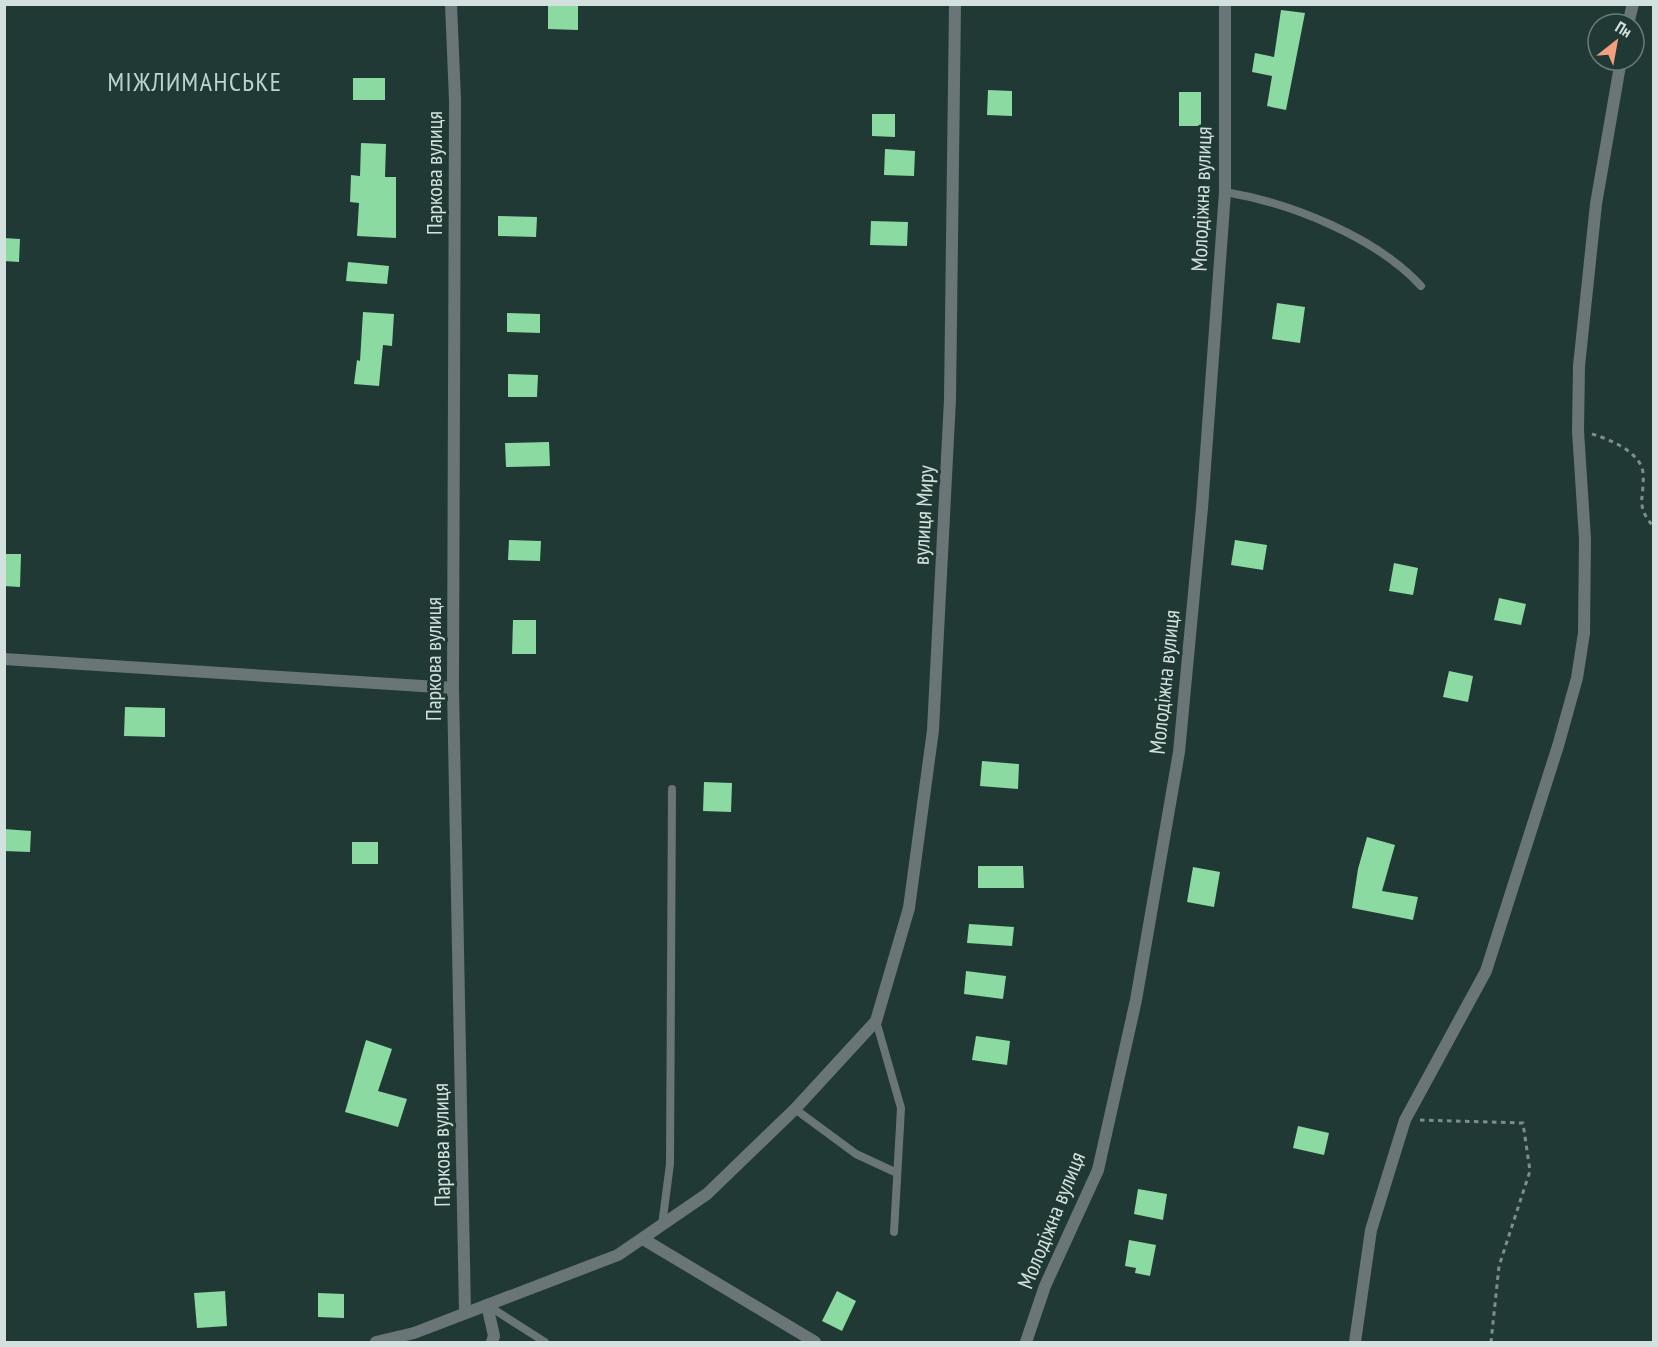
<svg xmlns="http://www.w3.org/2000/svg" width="1658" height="1347" font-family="'PT Sans Narrow',sans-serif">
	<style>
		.building { fill: #8adaa2 }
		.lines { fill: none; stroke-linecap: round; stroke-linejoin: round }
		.path { stroke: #7c8f8b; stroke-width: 3; stroke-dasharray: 4.5 4.5; stroke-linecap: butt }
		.lane { stroke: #697577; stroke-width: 8 }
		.street { stroke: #697577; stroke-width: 12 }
		.labels { text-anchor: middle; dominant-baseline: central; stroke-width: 6; stroke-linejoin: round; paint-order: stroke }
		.street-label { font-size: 22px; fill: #d3e1de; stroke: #213934 }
		.quarter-label { font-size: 26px; letter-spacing: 1.5px; fill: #b8d5cf; stroke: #213934 }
	</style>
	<rect width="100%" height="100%" fill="#213934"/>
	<!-- building -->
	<g class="building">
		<path d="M548,5L578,6V30L548,29Z"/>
		<path d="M1281,10L1305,13L1286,110L1267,106L1272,76L1252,72L1255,53L1274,57Z"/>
		<rect x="353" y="78" width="32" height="22"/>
		<path d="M988,90L1012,91V116L987,115Z"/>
		<rect x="1179" y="92" width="22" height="34"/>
		<path d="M872,114H895V137L872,136Z"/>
		<path d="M361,143L386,144L385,177H396V238L357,236L359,203L350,202L351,175L360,176Z"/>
		<path d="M885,149L915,151L914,176L884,175Z"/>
		<path d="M498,216L537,217L536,237L498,236Z"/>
		<path d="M871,221L908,222L907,246L870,245Z"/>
		<path d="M4,238L20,239L19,262L4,261Z"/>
		<path d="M348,262L389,266L387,284L346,281Z"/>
		<path d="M1277,303L1305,307L1300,343L1272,339Z"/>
		<path d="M363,312L394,314L392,346L383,345L379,386L354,384L357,360L360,361Z"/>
		<path d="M507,313L540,314V333L507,332Z"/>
		<path d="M508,374L538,375L537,397H508Z"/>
		<path d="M549,442L550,466L506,467L505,443Z"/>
		<path d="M509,540L541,541L540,561L508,560Z"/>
		<path d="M1235,540L1267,545L1263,570L1231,565Z"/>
		<path d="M4,554H21L20,587L4,586Z"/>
		<path d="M1394,563L1418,568L1413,595L1389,591Z"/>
		<path d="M1499,598L1526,604L1521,625L1494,620Z"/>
		<path d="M513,620H536V654H512Z"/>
		<path d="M1449,671L1473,676L1468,702L1443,697Z"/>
		<path d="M125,707L165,708V737L124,736Z"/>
		<path d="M982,761L1019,764L1018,789L980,786Z"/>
		<path d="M704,782L732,783L731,812L703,811Z"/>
		<path d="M4,829L31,831L30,852L4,851Z"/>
		<path d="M1367,837L1395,845L1382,891L1418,897L1413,920L1352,908L1358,869Z"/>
		<rect x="352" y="842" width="26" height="22"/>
		<path d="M978,866H1023L1024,888H978Z"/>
		<path d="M1193,867L1220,872L1214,907L1187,902Z"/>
		<path d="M969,924L1014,927L1012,946L967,943Z"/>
		<path d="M966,971L1006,976L1003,999L964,994Z"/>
		<path d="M976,1036L1010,1041L1007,1065L972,1060Z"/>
		<path d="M366,1040L392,1049L378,1091L407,1099L398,1127L345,1112Z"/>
		<path d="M1298,1126L1329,1133L1324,1155L1293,1148Z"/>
		<path d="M1138,1189L1167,1194L1163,1220L1134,1214Z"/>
		<path d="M1129,1240L1156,1245L1150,1276L1135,1273L1136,1268L1125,1266Z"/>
		<path d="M225,1291L227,1326L197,1328L194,1293Z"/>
		<path d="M837,1291L856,1301L842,1331L822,1321Z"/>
		<path d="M318,1293L344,1294V1318L318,1317Z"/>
	</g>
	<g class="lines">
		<!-- path -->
		<g class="path">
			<path d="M1592,434C1609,439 1641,452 1643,473C1645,498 1634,505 1654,527"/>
			<path d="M1420,1120L1523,1123L1530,1171L1499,1266L1491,1342"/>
		</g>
		<!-- lane -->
		<g class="lane">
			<path d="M1225,192C1291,203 1376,237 1421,286"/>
			<path d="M876,1021L901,1108L894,1232"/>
			<path d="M795,1109L856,1154L897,1173"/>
			<path d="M662,1225L670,1164L672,789"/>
			<path d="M487,1305L545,1342"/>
		</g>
		<!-- street -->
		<g class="street">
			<path d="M451,4L455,100L453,688L465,1313"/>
			<path d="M1628,24L1633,4"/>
			<path d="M4,659L453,688"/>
			<path d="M643,1239L815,1342"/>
			<path d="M487,1305L494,1336L492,1342"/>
			<path d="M376,1342L414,1333L618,1255L707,1194L795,1109L876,1021L909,908L933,730L950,399L955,4"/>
			<path d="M1026,1342L1045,1286L1098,1170L1136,1000L1179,752L1202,508L1225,192V4"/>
			<path d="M1355,1342L1371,1230L1405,1120L1486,971L1558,746L1577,678L1584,633L1585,539L1578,431L1579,366L1596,204L1621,60"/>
		</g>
	</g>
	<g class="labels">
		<!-- street labels -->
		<g class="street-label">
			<text transform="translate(434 173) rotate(-90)">Паркова вулиця</text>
			<text transform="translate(1201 199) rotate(-88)">Молодіжна вулиця</text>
			<text transform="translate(923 515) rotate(-87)">вулиця Миру</text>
			<text transform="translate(433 659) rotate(-90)">Паркова вулиця</text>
			<text transform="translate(1164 682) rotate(-84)">Молодіжна вулиця</text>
			<text transform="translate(441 1145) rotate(-91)">Паркова вулиця</text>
			<text transform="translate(1051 1220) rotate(-68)">Молодіжна вулиця</text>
		</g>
		<!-- quarter labels -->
		<g class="quarter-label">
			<text x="195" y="81">МІЖЛИМАНСЬКЕ</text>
		</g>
	</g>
	<!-- border -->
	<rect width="1658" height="1347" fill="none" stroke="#d3e1de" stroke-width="12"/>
	<!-- north arrow -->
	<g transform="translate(1616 42) rotate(31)"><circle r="28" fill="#213934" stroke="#687c78" stroke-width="1.5"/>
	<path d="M0-4.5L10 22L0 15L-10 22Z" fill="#f2a07f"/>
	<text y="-9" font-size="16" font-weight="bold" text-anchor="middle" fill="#d3e1de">Пн</text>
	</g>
</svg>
